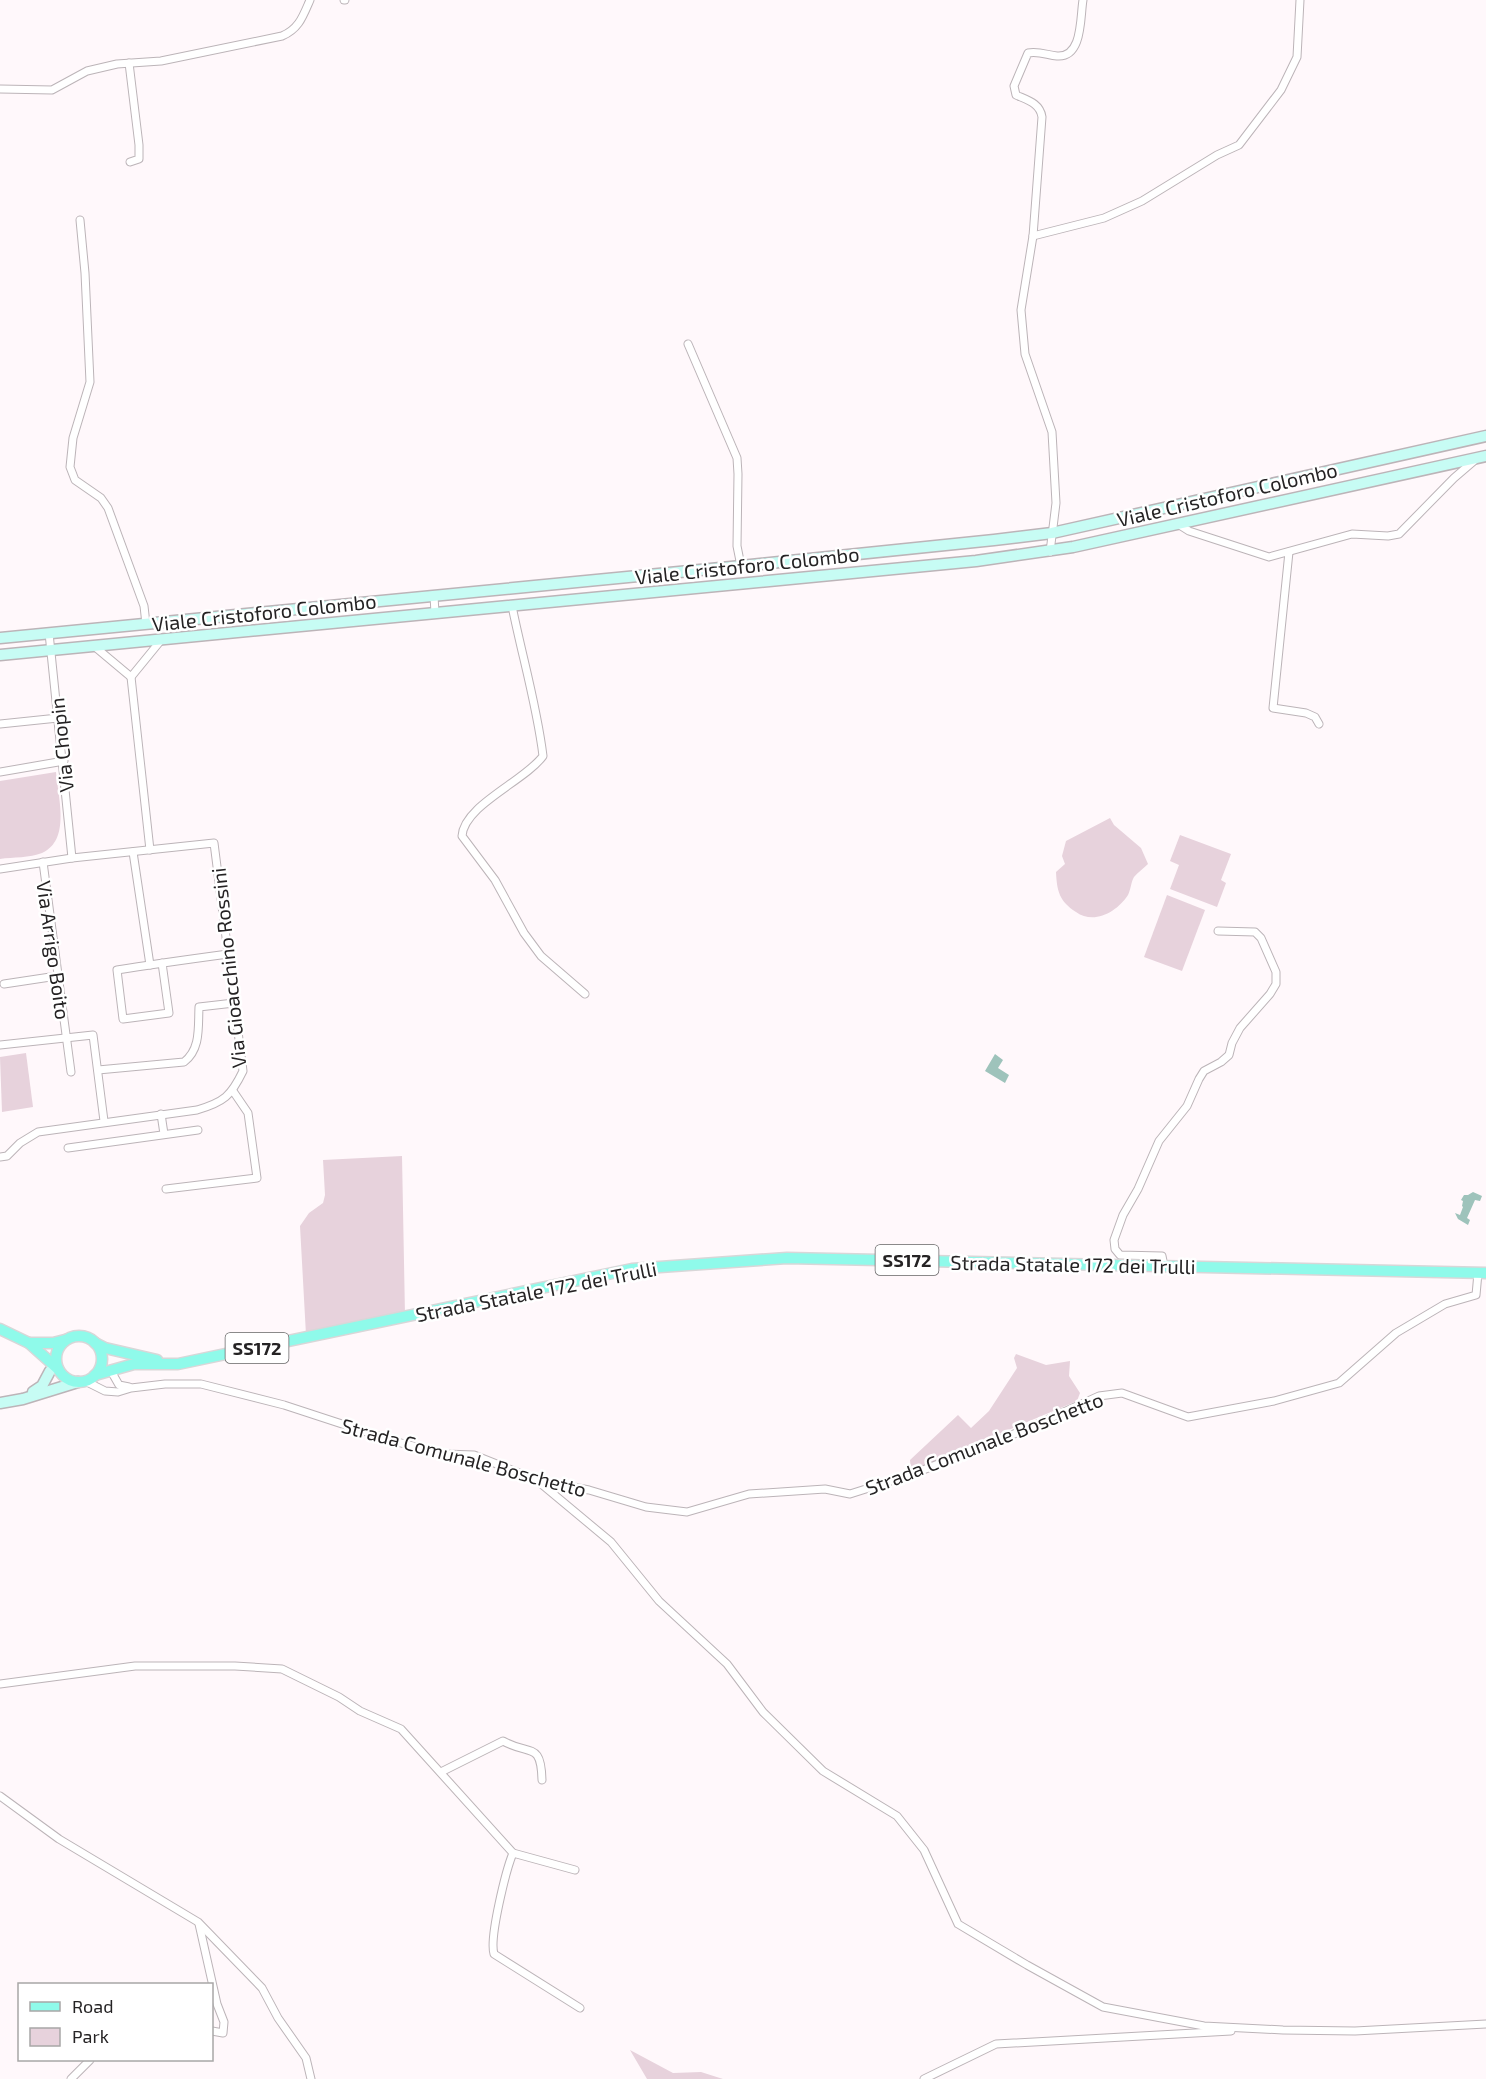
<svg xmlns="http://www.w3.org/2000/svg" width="1486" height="2079" font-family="'Exo 2',sans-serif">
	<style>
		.green { fill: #e7d2dc }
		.water { fill: #9ec3bb }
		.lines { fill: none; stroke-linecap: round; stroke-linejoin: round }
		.minor-casing { stroke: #bcb4b8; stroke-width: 9 }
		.secondary-casing { stroke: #bcb4b8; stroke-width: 13 }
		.primary-casing { stroke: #d8d7d8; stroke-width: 13 }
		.minor { stroke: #fff; stroke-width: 7 }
		.secondary { stroke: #c7fcf4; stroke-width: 10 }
		.primary { stroke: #8ffaea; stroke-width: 10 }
		.labels { text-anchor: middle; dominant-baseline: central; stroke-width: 5; stroke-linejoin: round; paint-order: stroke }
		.shield { fill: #fff; stroke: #666566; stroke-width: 1.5 }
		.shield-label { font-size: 18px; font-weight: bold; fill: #252324 }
		.street-label { font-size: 20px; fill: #252324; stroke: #fff }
	</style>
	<rect width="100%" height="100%" fill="#fff8fb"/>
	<!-- green -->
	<g class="green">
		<path d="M56,772C58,797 71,840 42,853C30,858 13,857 0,859V781Z"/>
		<path d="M1110,818L1114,825L1141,848L1148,864C1144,868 1138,872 1134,877C1131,882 1131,889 1128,895C1117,912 1094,925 1076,912C1059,901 1057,891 1056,872L1065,864L1062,856L1066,841Z"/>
		<path d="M1180,835L1231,854L1221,880L1226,883L1217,907L1170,889L1179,865L1170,861Z"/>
		<path d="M1167,895L1205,910L1182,971L1144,957Z"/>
		<path d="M26,1053L33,1107L2,1112L0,1057Z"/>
		<path d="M402,1156L405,1315L306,1335L300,1226L309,1213L323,1203L325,1195L323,1160Z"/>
		<path d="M1016,1354L1046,1365L1070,1361L1069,1376L1080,1393L1077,1401L911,1471L910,1460L958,1415L971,1428L989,1411L1017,1368L1014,1358Z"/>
		<path d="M630,2050L673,2073L701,2072L723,2079H647Z"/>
	</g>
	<!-- water -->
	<g class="water">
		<path d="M995,1054L1003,1060L998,1068L1009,1075L1005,1083L985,1071Z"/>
		<path d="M1473,1192L1482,1196L1480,1201L1475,1200L1467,1218L1470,1220L1468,1225L1458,1219L1455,1213L1460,1215L1463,1207L1462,1206L1463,1201L1461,1200L1464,1195H1468Z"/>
	</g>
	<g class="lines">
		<defs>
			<g id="minor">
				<path d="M344,0H345"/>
				<path d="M129,63L139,145V159L130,162"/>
				<path d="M0,89L52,90L87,71L117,64L161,61L282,36C299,29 303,16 310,0"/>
				<path d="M80,220L85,273L90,382L73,438L70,467L75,480L101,498L108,508L144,606L146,624"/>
				<path d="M1033,236L1104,218L1142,201L1217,155L1239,145L1281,90L1297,57L1300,0"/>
				<path d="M688,344L737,458L738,474L737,546L741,566"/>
				<path d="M1178,524L1189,531L1269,557L1352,534L1388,536L1399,534L1454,478L1475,460"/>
				<path d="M1050,552L1056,503L1052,432L1025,354L1021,310L1033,236L1042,117C1040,103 1027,100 1016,95L1014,86L1028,53C1039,51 1047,55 1057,56C1083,58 1080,17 1083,0"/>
				<path d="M1289,552L1273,708L1306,713L1315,717L1319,724"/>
				<path d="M434,596L435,613"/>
				<path d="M512,606C522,656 537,706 543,756C525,781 464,805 462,836L495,880L524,933L541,956L585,994"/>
				<path d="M49,633L72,858"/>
				<path d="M94,646L131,677L162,639"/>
				<path d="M131,677L150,850"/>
				<path d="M0,724L58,718"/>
				<path d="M0,772L64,761"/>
				<path d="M133,852L150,965"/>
				<path d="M43,862L71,1072"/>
				<path d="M0,869L72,858L214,843L243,1071C231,1096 224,1102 197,1110L38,1132L20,1143L7,1156L0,1157"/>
				<path d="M162,963L169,1013L123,1019L117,970C154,964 191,959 228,954"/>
				<path d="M4,984L57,976"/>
				<path d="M0,1045L93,1035L104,1121"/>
				<path d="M98,1070L184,1062C201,1049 198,1027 199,1007L234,1003"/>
				<path d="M161,1114L164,1134"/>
				<path d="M68,1148L198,1130"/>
				<path d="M166,1189L257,1178L248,1113L233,1091"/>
				<path d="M1164,1266L1162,1256L1120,1255L1115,1249L1114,1240L1123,1215L1138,1189L1159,1141L1187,1106L1199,1079L1204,1071L1221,1062L1229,1055L1232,1043L1240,1028L1270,994L1276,984V972L1261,938L1255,932L1218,931"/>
				<path d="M111,1371L119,1385L129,1387"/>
				<path d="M85,1381L105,1391L118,1392L131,1388L165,1384H201L284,1405L397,1442L445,1454L474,1455L537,1480L589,1490L646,1507L687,1512L749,1494L825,1489L850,1494L913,1474L1024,1430L1099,1396L1122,1393L1188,1417L1274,1401L1339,1383L1396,1333L1445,1304L1476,1295L1478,1273"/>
				<path d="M539,1482L611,1542L659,1601L727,1664L763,1712L823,1771L897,1816L924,1850L958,1924L1027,1965L1103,2007L1204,2026L1283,2030L1355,2031L1486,2024"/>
				<path d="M0,1684L135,1666H235L282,1669L339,1697L360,1711L401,1729L513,1853C506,1870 489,1938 494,1954L580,2008"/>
				<path d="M441,1772L503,1741C530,1756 541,1741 542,1780"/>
				<path d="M0,1796L59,1839L198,1922L262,1988L278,2018L306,2058L311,2079"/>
				<path d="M513,1853L575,1870"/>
				<path d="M199,1924L217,2004L224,2022L223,2033L212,2031"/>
				<path d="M71,2079L90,2060"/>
				<path d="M924,2079L996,2044L1231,2031"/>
			</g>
			<g id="secondary">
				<path d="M0,638L741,566L994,540L1052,533L1486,436"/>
				<path d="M0,655L976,561L1073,547L1486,456"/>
				<path d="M33,1392L42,1386L50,1371"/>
				<path d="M0,1403L23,1399L78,1382"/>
			</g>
			<g id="primary">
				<path d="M0,1329L29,1343L58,1369"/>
				<circle cx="79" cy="1359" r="23"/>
				<path d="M29,1343H53L65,1340"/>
				<path d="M95,1343L105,1348L157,1360"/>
				<path d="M95,1375L134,1364H178L632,1269L787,1258L1486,1273"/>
			</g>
		</defs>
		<!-- minor casing -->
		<use href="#minor" class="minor-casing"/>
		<!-- secondary casing -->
		<use href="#secondary" class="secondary-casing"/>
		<!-- primary casing -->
		<use href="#primary" class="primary-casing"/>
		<!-- minor -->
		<use href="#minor" class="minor"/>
		<!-- secondary -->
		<use href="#secondary" class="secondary"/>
		<!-- primary -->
		<use href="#primary" class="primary"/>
	</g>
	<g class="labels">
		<!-- shield labels -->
		<g class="shield">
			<rect x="875.5" y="1245" width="63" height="30" rx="4.5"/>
			<rect x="225.5" y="1333" width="63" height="30" rx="4.5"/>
		</g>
		<g class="shield-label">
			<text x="907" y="1260">SS172</text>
			<text x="257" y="1348">SS172</text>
		</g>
		<!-- street labels -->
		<g class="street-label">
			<text transform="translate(1227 494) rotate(-13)">Viale Cristoforo Colombo</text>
			<text transform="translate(747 565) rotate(-6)">Viale Cristoforo Colombo</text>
			<text transform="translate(264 612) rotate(-6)">Viale Cristoforo Colombo</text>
			<text transform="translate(61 745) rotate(-96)">Via Chopin</text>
			<text transform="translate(54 950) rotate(82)">Via Arrigo Boito</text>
			<text transform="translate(228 968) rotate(-96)">Via Gioacchino Rossini</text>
			<text transform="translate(1073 1264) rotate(1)">Strada Statale 172 dei Trulli</text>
			<text transform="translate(536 1291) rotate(-11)">Strada Statale 172 dei Trulli</text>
			<text transform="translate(984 1443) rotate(-21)">Strada Comunale Boschetto</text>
			<text transform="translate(464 1457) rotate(15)">Strada Comunale Boschetto</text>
		</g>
	</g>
	<!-- legend -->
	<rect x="18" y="1983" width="195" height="78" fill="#ffffff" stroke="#a8a7a7" stroke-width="1.5"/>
	<rect x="30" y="2002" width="30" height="9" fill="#8ffaea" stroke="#a8a7a7" stroke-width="1.5"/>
	<text x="72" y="2013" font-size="18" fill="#252324">Road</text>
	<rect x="30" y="2028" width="30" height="18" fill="#e7d2dc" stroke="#a8a7a7" stroke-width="1.5"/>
	<text x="72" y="2043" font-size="18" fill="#252324">Park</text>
</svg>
